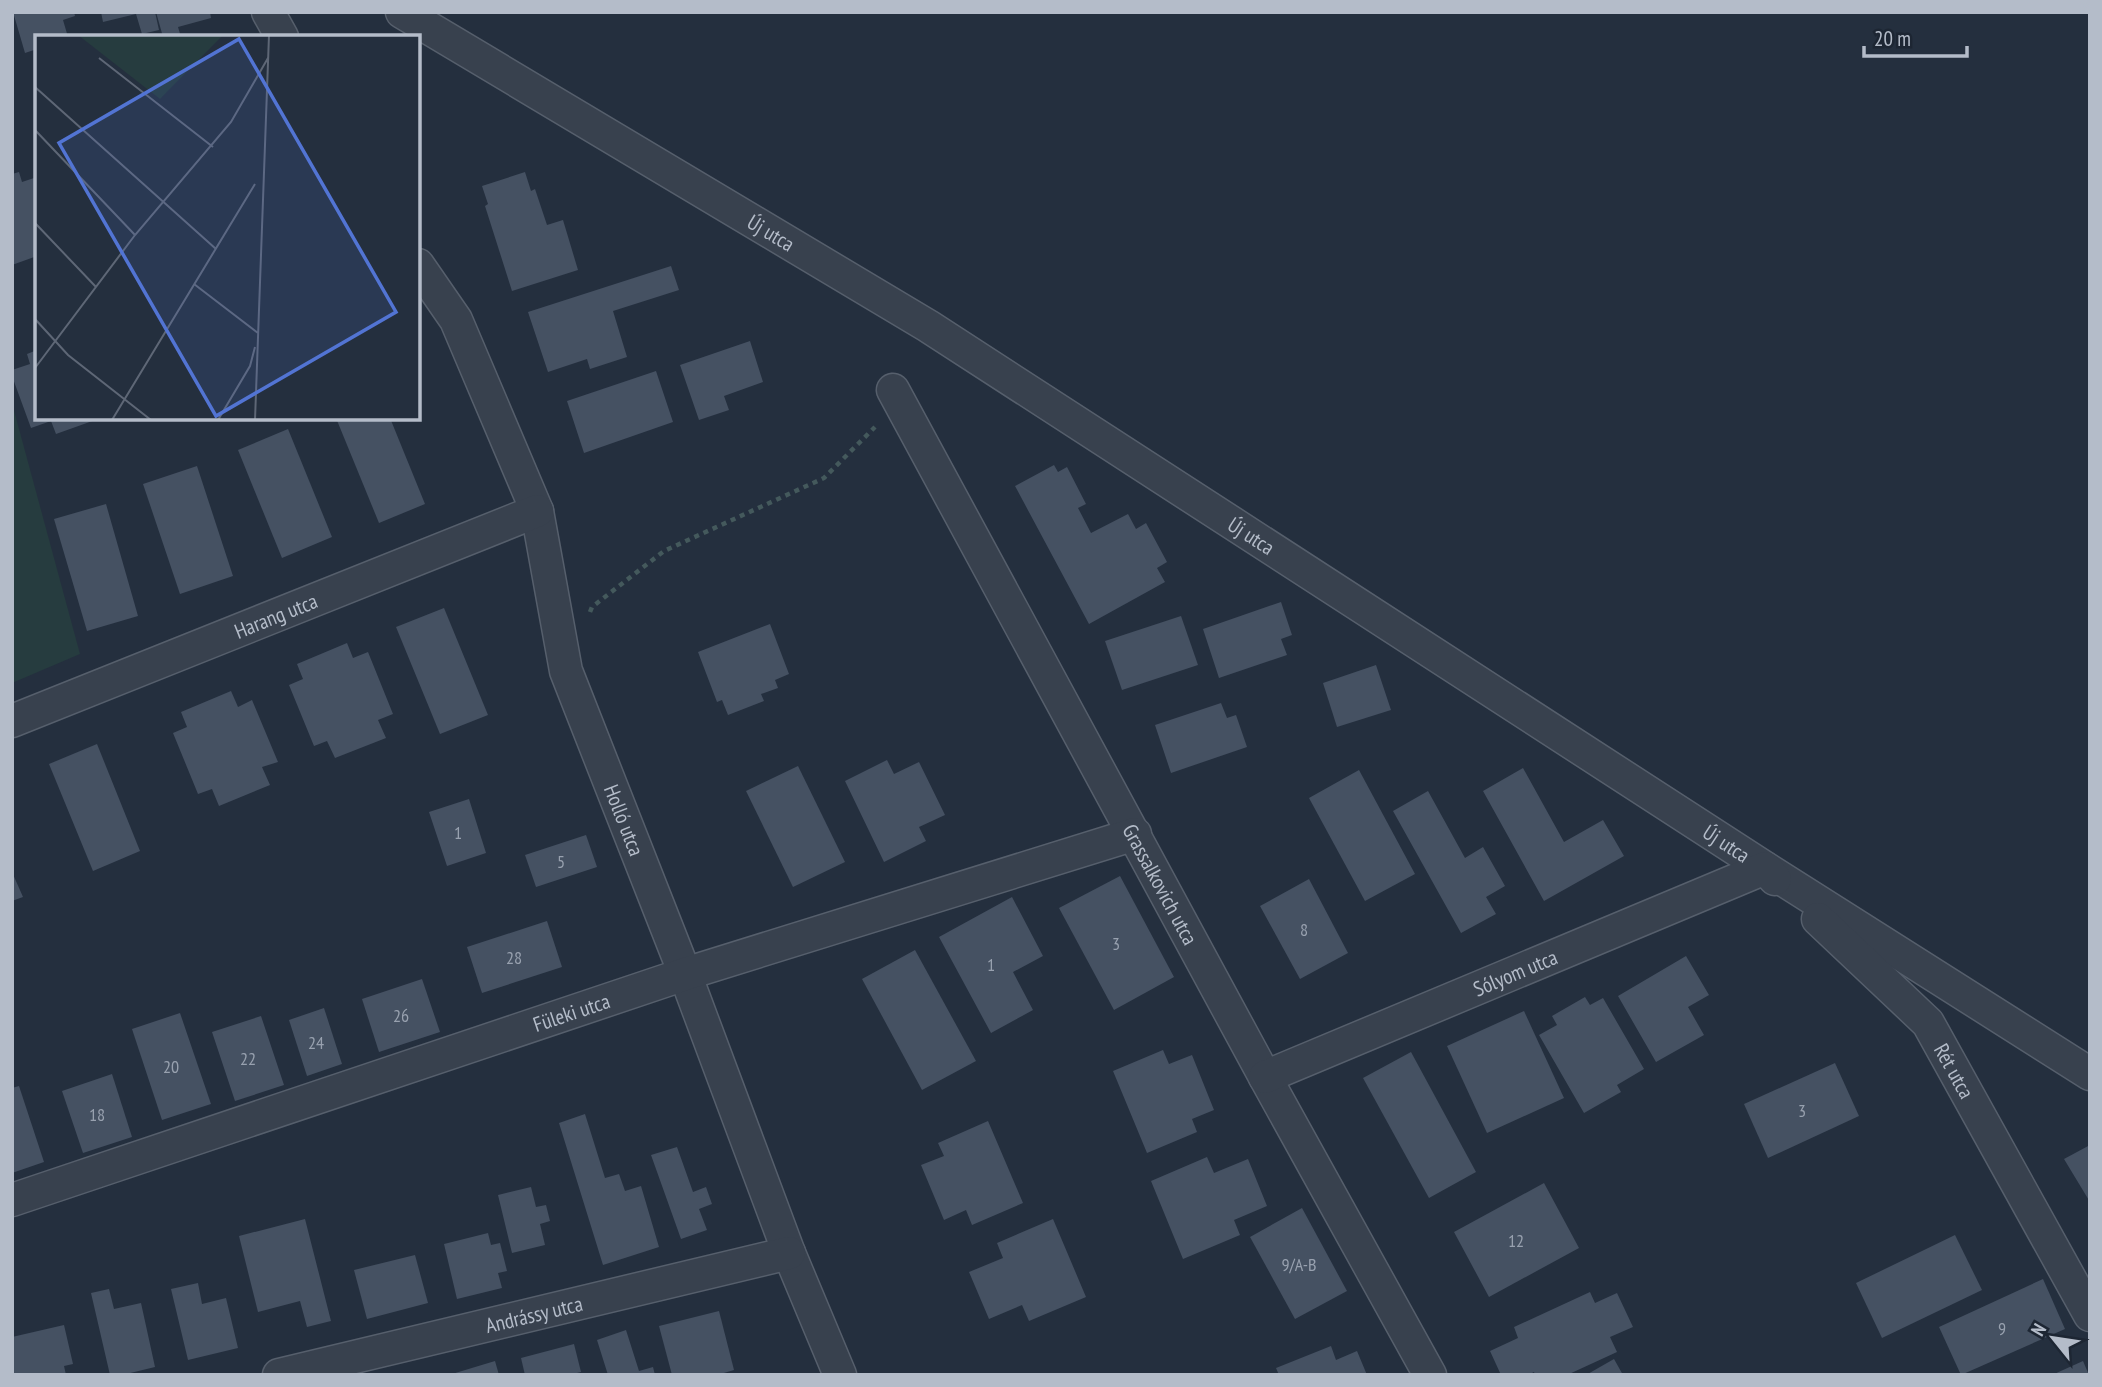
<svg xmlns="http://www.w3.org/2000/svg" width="2102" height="1387" font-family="'PT Sans Narrow',sans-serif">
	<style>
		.green { fill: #263c3f }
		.building { fill: #455162 }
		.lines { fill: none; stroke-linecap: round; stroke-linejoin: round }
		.minor-casing { stroke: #565f6c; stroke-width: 35 }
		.path { stroke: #44595c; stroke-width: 4.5; stroke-dasharray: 5 5; stroke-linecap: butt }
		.minor { stroke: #38414e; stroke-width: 32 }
		.labels { text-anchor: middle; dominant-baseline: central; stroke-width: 5; stroke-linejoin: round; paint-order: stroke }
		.number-label { font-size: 18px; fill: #98a1af }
		.street-label { font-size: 21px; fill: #b4bcc9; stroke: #1d2633 }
		.inset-road { fill: none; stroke: #5e6776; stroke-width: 2 }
		.view { fill: #5274d3; fill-opacity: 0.15; stroke: #5274d3; stroke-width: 3.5 }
		.inset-edge { fill: none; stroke: #b4bcc9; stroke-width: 3.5 }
	</style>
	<rect width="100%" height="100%" fill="#242f3e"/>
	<!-- green -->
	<path class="green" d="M12,403L80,654L12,683Z"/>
	<!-- building -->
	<g class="building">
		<path d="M13,12H74L75,16L63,20L68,37H37V49L25,53Z"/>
		<path d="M101,12H155L159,30L142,34L136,14L103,22Z"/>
		<path d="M156,12H210L211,18L178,27L181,37H163Z"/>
		<path d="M19,172L22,182L37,177V256L12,265V174Z"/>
		<path d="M525,172L531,191L535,189L547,225L563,220L578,270L512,291L485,206L488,204L482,186Z"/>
		<path d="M671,266L679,290L613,311L627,357L590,369L587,359L548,372L528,312Z"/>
		<path d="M750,341L763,382L724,396L729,410L699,420L680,365Z"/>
		<path d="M37,350V418L98,419L56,434L51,421L31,428L12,376V370L30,364L27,354Z"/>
		<path d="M656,371L673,422L584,453L567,401Z"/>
		<path d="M336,418H390L425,504L379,523Z"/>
		<path d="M288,429L332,537L282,558L238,450Z"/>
		<path d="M1054,465L1058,472L1067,467L1086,504L1078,508L1091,533L1128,514L1136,529L1146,523L1167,562L1157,568L1165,582L1089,624L1015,486Z"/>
		<path d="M197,466L233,576L180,594L143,484Z"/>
		<path d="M106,504L138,616L87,631L54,519Z"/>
		<path d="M1281,602L1292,635L1281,639L1287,655L1219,678L1203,629Z"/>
		<path d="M444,608L488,715L440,734L396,627Z"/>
		<path d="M1181,616L1198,665L1122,690L1105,641Z"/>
		<path d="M770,624L789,674L775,680L778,688L761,694L764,701L728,715L722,700L717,702L698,652Z"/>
		<path d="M347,643L353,658L368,652L393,714L378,720L386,738L335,758L327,741L314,746L289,685L303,679L297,664Z"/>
		<path d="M1376,665L1391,710L1337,727L1323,683Z"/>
		<path d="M231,691L238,707L252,700L278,762L262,767L270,785L219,806L212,789L198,794L173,733L187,727L181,712Z"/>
		<path d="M1221,703L1227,718L1236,715L1247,747L1171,773L1155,725Z"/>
		<path d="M97,744L140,851L93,871L49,764Z"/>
		<path d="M887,760L894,774L919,762L945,815L919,827L926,841L884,862L845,781Z"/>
		<path d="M798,766L845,862L793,887L746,791Z"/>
		<path d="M1523,768L1564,842L1603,820L1624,856L1544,901L1483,791Z"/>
		<path d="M1359,770L1415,874L1365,901L1309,798Z"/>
		<path d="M1428,791L1465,858L1483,847L1505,886L1486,897L1496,914L1461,933L1393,811Z"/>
		<path d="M469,799L486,853L447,866L429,812Z"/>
		<path d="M586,835L597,867L536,887L525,855Z"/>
		<path d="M12,872L23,897L12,901Z"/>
		<path d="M1120,876L1174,977L1114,1010L1059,908Z"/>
		<path d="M1309,879L1348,953L1300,979L1260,906Z"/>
		<path d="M1012,897L1043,956L1013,972L1033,1010L991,1033L939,937Z"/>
		<path d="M547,921L562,967L482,993L467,947Z"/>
		<path d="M915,950L976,1061L922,1090L862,979Z"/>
		<path d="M1686,956L1709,995L1688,1007L1704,1035L1656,1062L1618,996Z"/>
		<path d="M422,979L440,1032L379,1052L362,999Z"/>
		<path d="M1585,997L1590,1005L1603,998L1644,1069L1617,1085L1621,1092L1584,1113L1539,1035L1557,1025L1552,1016Z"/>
		<path d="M324,1008L342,1064L307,1076L289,1020Z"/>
		<path d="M1524,1011L1564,1098L1487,1133L1447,1046Z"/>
		<path d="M180,1013L211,1104L162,1120L132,1029Z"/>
		<path d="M261,1016L284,1085L235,1101L212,1032Z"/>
		<path d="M1163,1050L1169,1064L1192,1055L1214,1110L1192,1119L1197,1132L1147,1153L1113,1071Z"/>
		<path d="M1411,1052L1476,1172L1429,1198L1363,1078Z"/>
		<path d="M1835,1063L1859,1116L1768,1158L1744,1104Z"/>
		<path d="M112,1074L132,1137L83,1153L62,1091Z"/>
		<path d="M19,1086L44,1162L12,1173V1088Z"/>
		<path d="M585,1114L605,1178L619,1174L625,1191L641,1186L659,1247L603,1265L559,1123Z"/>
		<path d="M988,1121L1023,1203L972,1225L966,1210L944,1220L921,1165L944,1156L938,1143Z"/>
		<path d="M2090,1145V1202L2064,1159Z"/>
		<path d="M677,1147L693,1192L706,1187L712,1204L699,1209L707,1230L681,1239L651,1155Z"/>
		<path d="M1207,1157L1214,1173L1248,1159L1267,1206L1234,1220L1240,1235L1183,1259L1151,1181Z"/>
		<path d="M1544,1183L1579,1248L1489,1297L1454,1232Z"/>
		<path d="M531,1187L536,1207L546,1205L550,1221L540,1224L545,1245L512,1253L498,1195Z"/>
		<path d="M1302,1208L1347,1291L1295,1319L1250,1237Z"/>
		<path d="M305,1219L331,1321L307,1327L300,1301L258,1312L239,1236Z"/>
		<path d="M1053,1219L1086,1297L1029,1321L1022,1305L989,1319L969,1272L1003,1258L997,1243Z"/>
		<path d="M488,1233L491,1245L500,1243L507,1271L498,1273L502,1288L457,1299L444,1244Z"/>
		<path d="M1955,1235L1982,1290L1882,1338L1856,1283Z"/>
		<path d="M415,1255L428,1303L367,1319L354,1270Z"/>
		<path d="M2043,1279L2065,1329L1961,1375L1939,1327Z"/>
		<path d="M198,1283L202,1304L226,1298L238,1348L188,1360L171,1289Z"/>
		<path d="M109,1289L114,1309L141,1303L155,1367L122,1375H110L91,1293Z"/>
		<path d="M1590,1292L1595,1303L1617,1293L1633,1327L1610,1337L1617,1352L1567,1375H1535L1534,1372L1528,1375H1501L1490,1351L1518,1338L1514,1327Z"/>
		<path d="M719,1311L734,1370L717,1375H672L659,1326Z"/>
		<path d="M64,1325L73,1364L64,1366L66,1375H12V1337Z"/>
		<path d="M626,1330L639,1371L653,1367L655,1375H608L597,1340Z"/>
		<path d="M574,1344L581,1372L569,1375H525L521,1358Z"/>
		<path d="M1331,1346L1336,1360L1357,1351L1367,1375H1279L1276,1368Z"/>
		<path d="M1614,1359L1623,1375H1586Z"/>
		<path d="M495,1361L499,1375H452V1374Z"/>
		<path d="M2083,1361L2089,1375H2052Z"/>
	</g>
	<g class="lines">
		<defs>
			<g id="minor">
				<path d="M268,12L282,37"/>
				<path id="s1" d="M402,12L928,326L1765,868L2090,1074"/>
				<path id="s2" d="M418,265L456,320L537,511L566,671L685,974L789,1253L840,1375"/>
				<path id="s3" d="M893,390L1265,1077L1430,1375"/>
				<path id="s4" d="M12,721L537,511"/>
				<path id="s5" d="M1818,919L1928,1023L2090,1315"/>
				<path id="s6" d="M1265,1077L1765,868L1775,879"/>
				<path id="s7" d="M12,1200L685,974L1135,834"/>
				<path id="s8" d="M279,1375L789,1253"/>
			</g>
		</defs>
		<!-- minor casing -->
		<use href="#minor" class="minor-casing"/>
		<!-- path -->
		<path class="path" d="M590,612L592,607L664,551L824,478L875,427"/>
		<!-- minor -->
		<use href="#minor" class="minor"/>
	</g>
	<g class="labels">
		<!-- number labels -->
		<g class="number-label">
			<text x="458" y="832">1</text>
			<text x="561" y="861">5</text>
			<text x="1304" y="929">8</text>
			<text x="1116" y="943">3</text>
			<text x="514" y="957">28</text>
			<text x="991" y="964">1</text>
			<text x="401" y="1015">26</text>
			<text x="316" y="1042">24</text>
			<text x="248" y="1058">22</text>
			<text x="171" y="1066">20</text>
			<text x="1802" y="1110">3</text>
			<text x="97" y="1114">18</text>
			<text x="1516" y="1240">12</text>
			<text x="1299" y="1264">9/A-B</text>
			<text x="2002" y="1328">9</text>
		</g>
		<!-- street labels -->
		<g class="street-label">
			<text stroke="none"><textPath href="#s1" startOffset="430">Új utca</textPath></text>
			<text stroke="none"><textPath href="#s1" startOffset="998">Új utca</textPath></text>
			<text stroke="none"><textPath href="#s4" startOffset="284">Harang utca</textPath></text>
			<text stroke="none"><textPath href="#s2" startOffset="597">Holló utca</textPath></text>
			<text stroke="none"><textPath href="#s1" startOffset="1564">Új utca</textPath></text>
			<text stroke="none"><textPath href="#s3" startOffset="562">Grassalkovich utca</textPath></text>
			<text stroke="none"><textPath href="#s6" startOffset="271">Sólyom utca</textPath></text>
			<text stroke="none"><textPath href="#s7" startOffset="590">Füleki utca</textPath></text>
			<text stroke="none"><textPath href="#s5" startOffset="206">Rét utca</textPath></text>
			<text stroke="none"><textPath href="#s8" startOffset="262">Andrássy utca</textPath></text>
		</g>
	</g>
	<!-- overview -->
	<g transform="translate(35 35)">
		<rect width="385" height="385" fill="#242f3e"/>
		<path d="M43,0H188L125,64Z" fill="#263c3f"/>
		<path class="inset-road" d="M64,23L178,112M0,52L181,214M0,95L100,200M0,188L61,252M159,249L223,298M0,284L33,320L116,385M0,333L100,200L196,87L233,23M77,385L220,149M183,385L215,331L220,312M220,385L234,0"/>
		<path class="view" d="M204,4L361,277L181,381L24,108Z"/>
		<rect width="385" height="385" class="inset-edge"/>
	</g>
	<!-- border -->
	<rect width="2102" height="1387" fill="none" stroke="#b4bcc9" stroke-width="28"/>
	<!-- north arrow -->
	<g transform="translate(2053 1338) rotate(300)" stroke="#1d2633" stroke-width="5" paint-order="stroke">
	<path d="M0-5L12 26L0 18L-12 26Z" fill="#b4bcc9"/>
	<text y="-10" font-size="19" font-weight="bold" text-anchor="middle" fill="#b4bcc9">N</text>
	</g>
	<!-- scale -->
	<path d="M1864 46v10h103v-10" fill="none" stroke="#b4bcc9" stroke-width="3.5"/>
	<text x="1874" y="46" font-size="21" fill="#b4bcc9" stroke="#1d2633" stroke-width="5" paint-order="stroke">20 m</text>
</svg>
